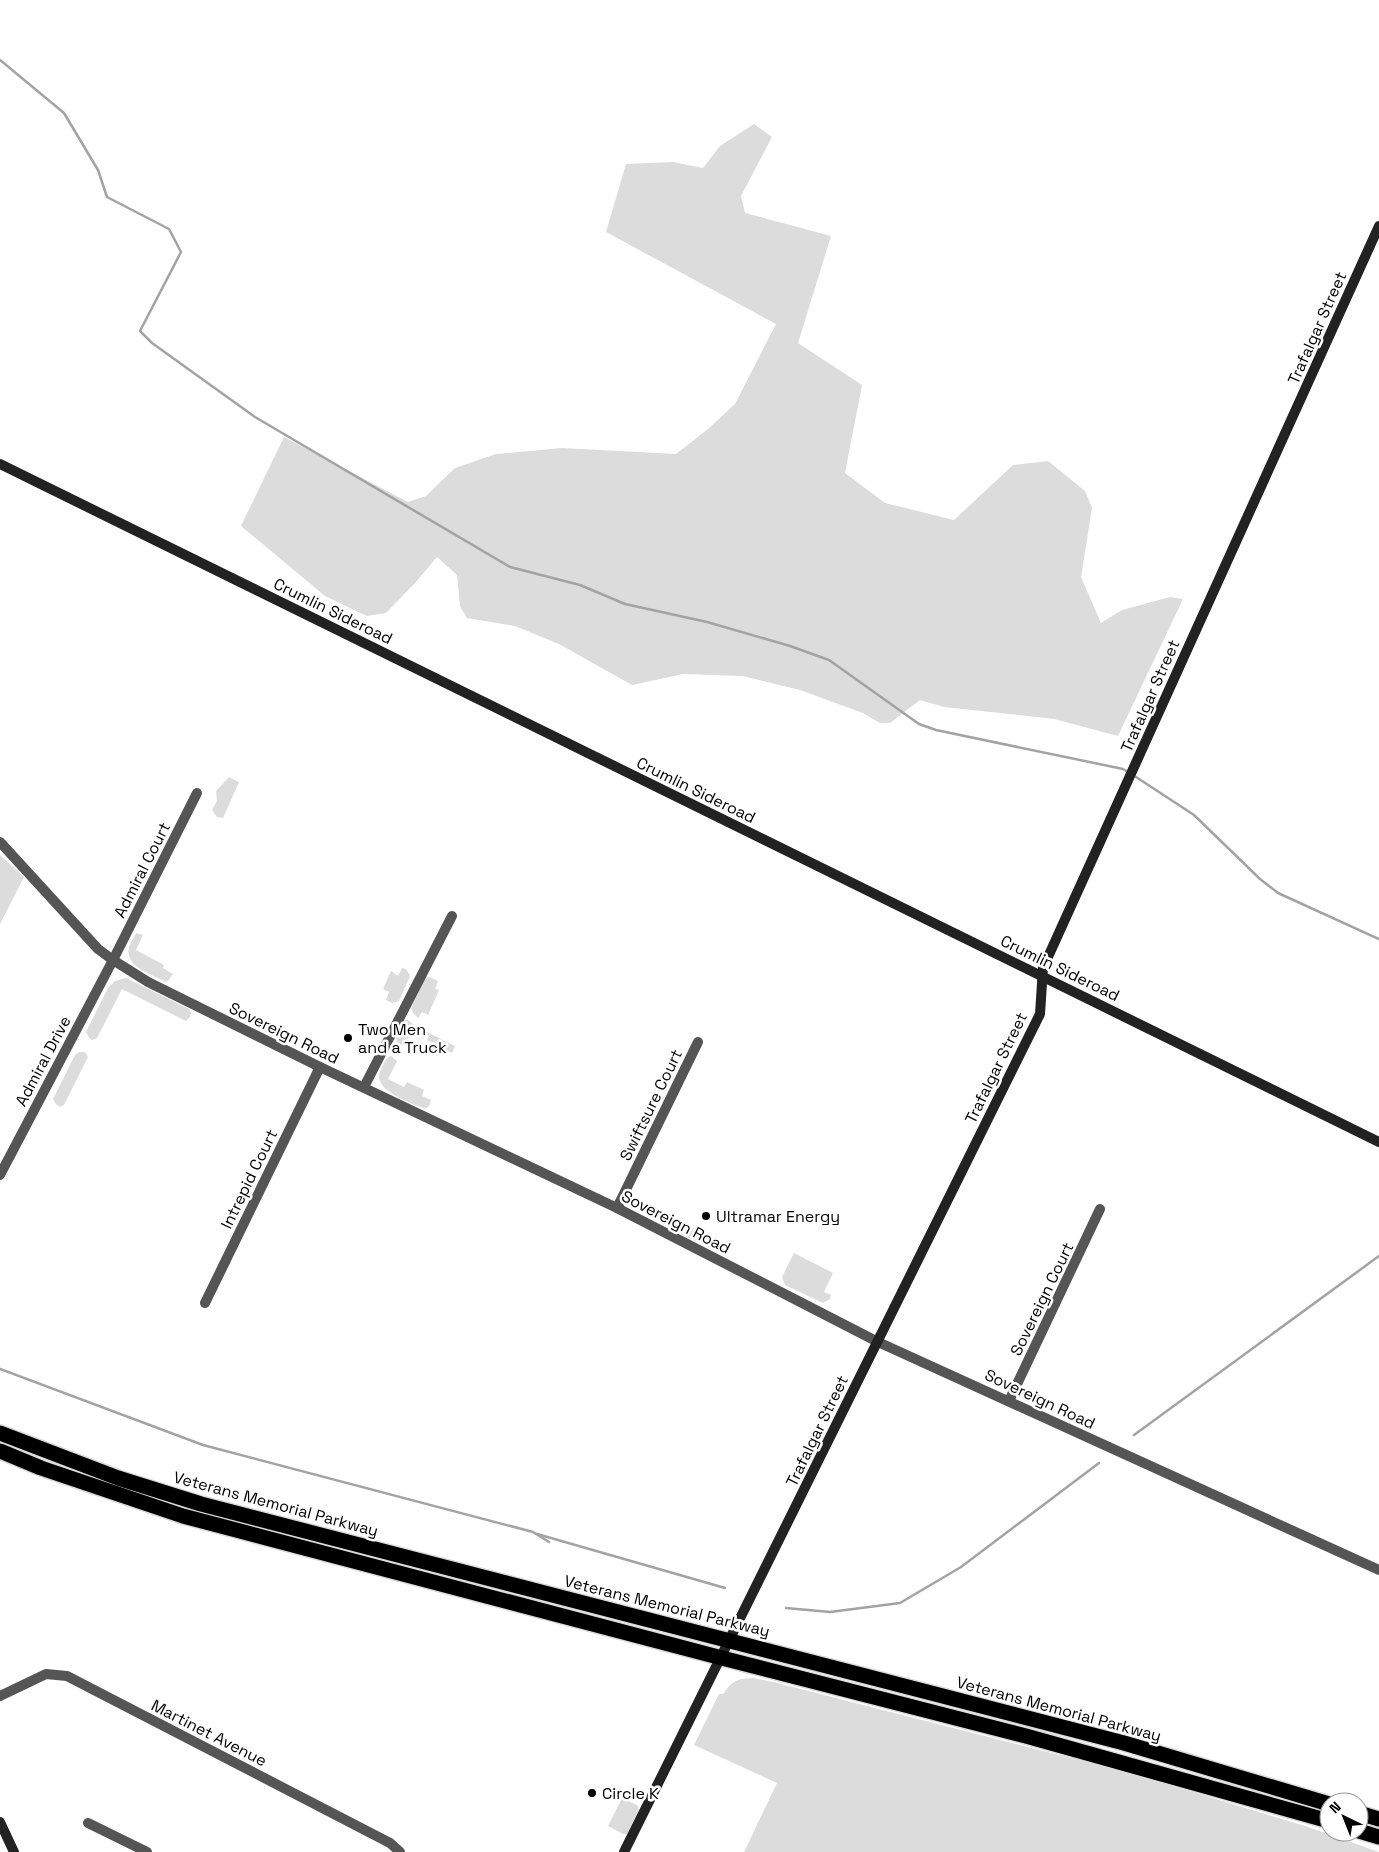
<svg xmlns="http://www.w3.org/2000/svg" width="1379" height="1852" font-family="'Space Grotesk',sans-serif">
	<style>
		.green { fill: #dcdcdc }
		.lines { fill: none; stroke-linecap: round; stroke-linejoin: round }
		.stream { stroke: #a3a3a3; stroke-width: 2.5 }
		.highway-casing { stroke: #dbdbdb; stroke-width: 18 }
		.street { stroke: #555; stroke-width: 10 }
		.secondary { stroke: #222; stroke-width: 10 }
		.highway { stroke: #000; stroke-width: 15 }
		.poi-dot { fill: #000; stroke: #fff; stroke-width: 2 }
		.labels { text-anchor: middle; dominant-baseline: central; stroke-width: 5; stroke-linejoin: round; paint-order: stroke }
		.street-label { font-size: 16px; fill: #000; stroke: #fff }
		.poi-label { font-size: 16px; fill: #000; stroke: #fff; text-anchor: start }
	</style>
	<rect width="100%" height="100%" fill="#fff"/>
	<!-- green -->
	<g class="green">
		<path d="M754,124L772,137L741,196L745,213L831,236L798,343L862,385L845,473L885,503L954,520L1013,465L1048,461L1085,491L1092,508L1081,577L1101,623L1122,610L1170,597L1183,599L1118,736L1054,719L944,707L920,700L890,723H880L863,713L800,690L743,676L683,674L632,685L559,644L515,626L467,618L460,606L457,575L437,557L415,583L386,613L367,616L325,596L241,526L284,437L408,502L426,496L455,468L496,454L562,448L676,454L708,429L735,404L776,324L606,232L626,164L673,162L703,168L720,146Z"/>
		<path d="M229,777L239,782L223,818L217,817L212,810L217,801L216,791Z"/>
		<path d="M0,855L24,877L0,924Z"/>
		<path d="M136,933L143,935L136,950L164,965L163,968L173,974L167,982C153,975 124,967 129,947C131,942 134,937 136,933Z"/>
		<path d="M402,968L406,969L410,976L399,1001L392,1003L386,1000L389,992L383,989L391,971L398,976Z"/>
		<path d="M429,977L438,981L435,989L439,990L428,1015L422,1012L418,1018L413,1013L411,1008L424,980Z"/>
		<path d="M126,978L189,1009L191,1013L190,1017L186,1021L122,989L97,1038L92,1040L89,1038L86,1032L108,988L115,981Z"/>
		<path d="M404,1020H408L415,1026L455,1046L452,1053L427,1040L429,1036L414,1028L403,1046L397,1042L396,1038Z"/>
		<path d="M79,1052H85L88,1057L64,1105L60,1107L56,1104L53,1099L75,1055Z"/>
		<path d="M391,1056L397,1061L388,1079L404,1087L407,1082L424,1090L422,1096L431,1100L429,1106L425,1109C412,1103 379,1093 379,1076C380,1070 384,1063 387,1058Z"/>
		<path d="M671,1219L726,1245L724,1250L718,1252L673,1230L670,1225Z"/>
		<path d="M794,1253L833,1273L824,1292L831,1295L830,1299L823,1303L785,1285L782,1277Z"/>
		<path d="M753,1678L773,1682L1094,1764L1179,1788L1305,1826L1379,1852H744L777,1783L694,1745L719,1694H723C733,1680 737,1679 753,1678Z"/>
		<path d="M622,1798L637,1805L639,1809L627,1834H623L608,1826Z"/>
	</g>
	<g class="lines">
		<!-- stream -->
		<g class="stream">
			<path d="M0,60L64,113L98,170L107,197L169,229L181,252L140,331L152,343L255,417L510,567L580,585L625,604L707,622L790,646L829,660L919,724L936,730L1123,769L1128,772"/>
			<path d="M1133,775L1194,815L1260,879L1278,893L1379,939"/>
			<path d="M0,1369L203,1445L533,1532L549,1542"/>
			<path d="M1134,1435L1379,1256"/>
			<path d="M537,1534L725,1588"/>
			<path d="M786,1608L830,1612L900,1603L961,1567L1099,1463"/>
		</g>
		<defs>
			<g id="highway">
				<path d="M0,1433L118,1478L201,1504L1124,1743L1329,1804"/>
				<path d="M0,1451L41,1468L183,1516L722,1658L1026,1736L1329,1821"/>
				<path d="M1359,1813L1379,1819"/>
				<path d="M1359,1831L1379,1837"/>
			</g>
		</defs>
		<!-- highway casing -->
		<use href="#highway" class="highway-casing"/>
		<!-- street -->
		<g class="street">
			<path d="M0,842L98,949L113,960L148,982L320,1067L617,1208L878,1342L1379,1570"/>
			<path d="M364,1087L452,916"/>
			<path d="M0,1175L113,960L197,793"/>
			<path d="M617,1208L698,1042"/>
			<path d="M205,1303L320,1067"/>
			<path d="M1009,1401L1100,1209"/>
			<path d="M0,1696L46,1674L67,1676L390,1843L400,1852"/>
			<path d="M88,1823L147,1852"/>
		</g>
		<!-- secondary -->
		<g class="secondary">
			<path d="M0,464L1379,1142"/>
			<path d="M0,1822L14,1852"/>
			<path d="M624,1852L1040,1014L1043,968L1379,226"/>
		</g>
		<!-- highway -->
		<use href="#highway" class="highway"/>
	</g>
	<!-- markers -->
	<g class="poi-dot">
		<circle cx="348" cy="1038" r="5"/>
		<circle cx="706" cy="1216" r="5"/>
		<circle cx="592" cy="1793" r="5"/>
	</g>
	<g class="labels">
		<!-- street labels -->
		<g class="street-label">
			<text transform="translate(1317 328) rotate(-66)">Trafalgar Street</text>
			<text transform="translate(333 611) rotate(26)">Crumlin Sideroad</text>
			<text transform="translate(1150 696) rotate(-66)">Trafalgar Street</text>
			<text transform="translate(696 790) rotate(26)">Crumlin Sideroad</text>
			<text transform="translate(142 870) rotate(-63)">Admiral Court</text>
			<text transform="translate(1060 968) rotate(26)">Crumlin Sideroad</text>
			<text transform="translate(284 1033) rotate(26)">Sovereign Road</text>
			<text transform="translate(43 1061) rotate(-62)">Admiral Drive</text>
			<text transform="translate(996 1068) rotate(-64)">Trafalgar Street</text>
			<text transform="translate(651 1105) rotate(-64)">Swiftsure Court</text>
			<text transform="translate(249 1179) rotate(-64)">Intrepid Court</text>
			<text transform="translate(676 1222) rotate(27)">Sovereign Road</text>
			<text transform="translate(1042 1299) rotate(-64)">Sovereign Court</text>
			<text transform="translate(1040 1399) rotate(25)">Sovereign Road</text>
			<text transform="translate(817 1431) rotate(-64)">Trafalgar Street</text>
			<text transform="translate(276 1504) rotate(15)">Veterans Memorial Parkway</text>
			<text transform="translate(667 1606) rotate(14)">Veterans Memorial Parkway</text>
			<text transform="translate(1059 1709) rotate(15)">Veterans Memorial Parkway</text>
			<text transform="translate(209 1733) rotate(27)">Martinet Avenue</text>
		</g>
		<!-- poi labels -->
		<g class="poi-label">
			<text x="358" y="1029">Two Men<tspan x="358" dy="18">and a Truck</tspan></text>
			<text x="716" y="1216">Ultramar Energy</text>
			<text x="602" y="1793">Circle K</text>
		</g>
	</g>
	<!-- north arrow -->
	<g transform="translate(1344 1817) rotate(317)"><circle r="24" fill="#ffffff" stroke="#999999"/>
	<path d="M0-4L9 19L0 12L-9 19Z" fill="#000000"/>
	<text y="-8" font-size="14" font-weight="bold" text-anchor="middle" fill="#000000">N</text>
	</g>
</svg>
